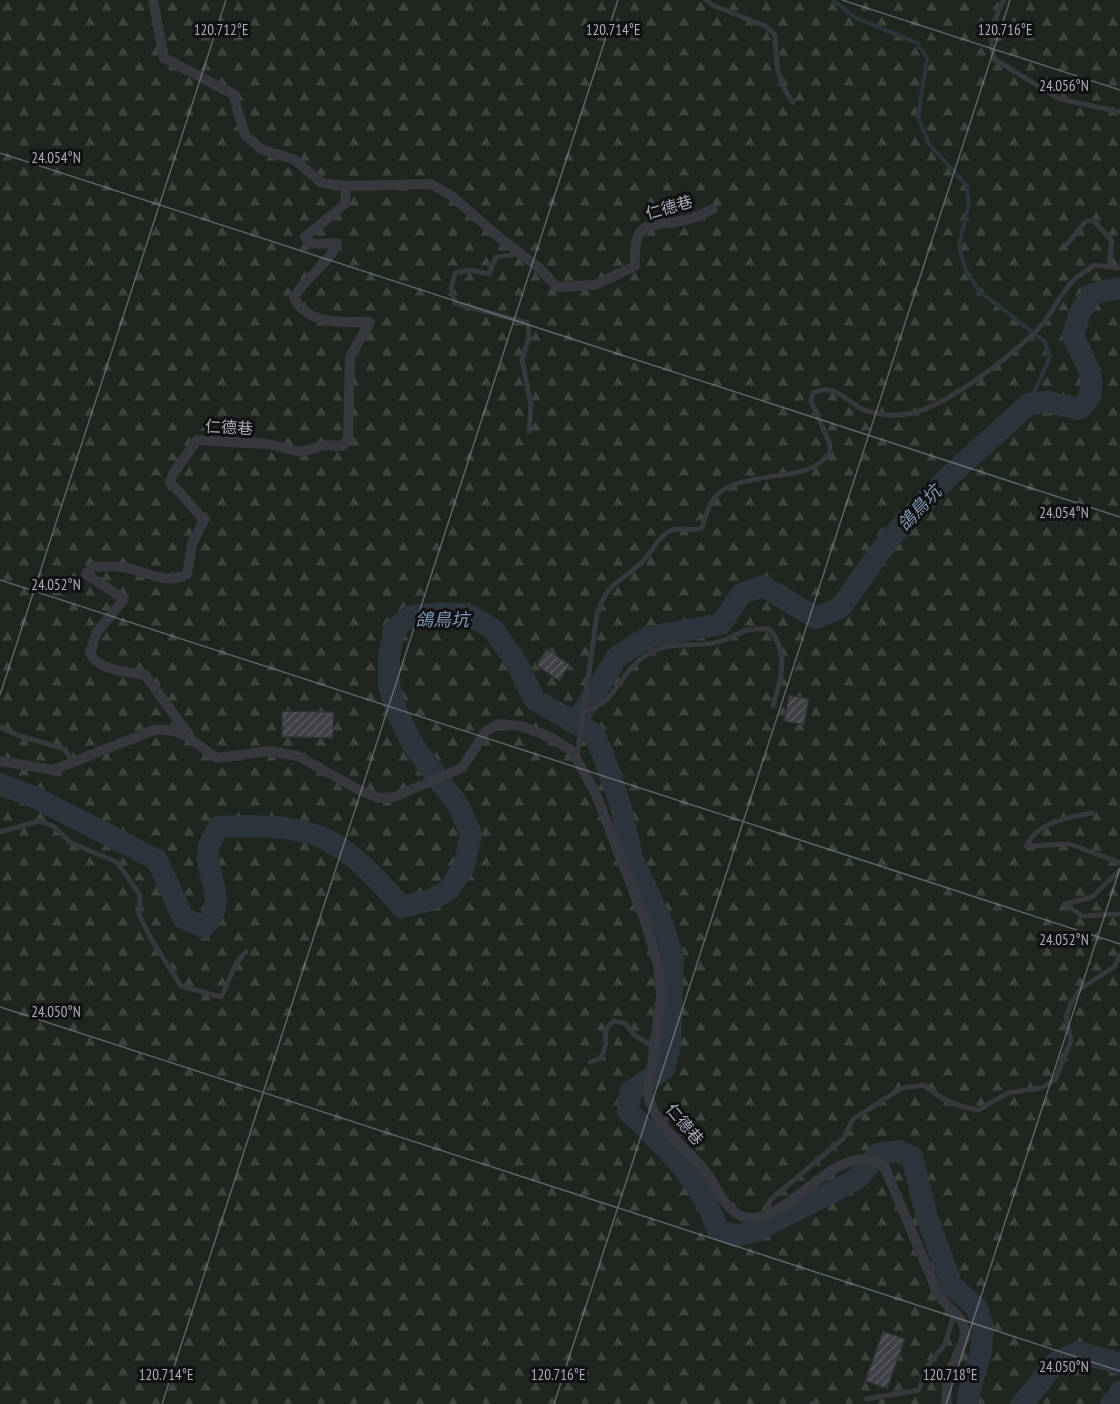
<svg xmlns="http://www.w3.org/2000/svg" width="1120" height="1404" font-family="'PT Sans Narrow','Noto Sans TC',sans-serif">
	<style>
		.forest { fill: url(#forest-firs) }
		.lines { fill: none; stroke-linecap: round; stroke-linejoin: round }
		.stream { stroke: #2c353c; stroke-width: 4 }
		.river { stroke: #2c353c; stroke-width: 22 }
		.building { fill: url(#building-hatch); stroke: #303034; stroke-width: 1.5 }
		.service { stroke: #37383d; stroke-width: 5 }
		.minor { stroke: #37383d; stroke-width: 10 }
		.ticks { fill: none; stroke: #a8adb8; stroke-width: 1.5; stroke-opacity: 0.45 }
		.labels { text-anchor: middle; dominant-baseline: central; stroke-width: 6; stroke-linejoin: round; paint-order: stroke }
		.street-label { font-size: 16px; fill: #a8adb8; stroke: #111113 }
		.water-label { font-size: 18px; font-style: italic; fill: #7f9bb3; stroke: #111113 }
		.ticks-label { font-size: 15px; text-anchor: middle; fill: #a8adb8; stroke: #111113; stroke-width: 6; stroke-linejoin: round; paint-order: stroke }
	</style>
	<defs>
		<pattern id="forest-firs" width="22" height="20" patternUnits="userSpaceOnUse" patternTransform="scale(1.5)"><rect width="22" height="20" fill="#1e261f"/><path d="M5 1l3.5 6h-7zM16 11l3.5 6h-7z" fill="#3c433d"/></pattern>
		<pattern id="building-hatch" width="6" height="6" patternUnits="userSpaceOnUse" patternTransform="scale(1.5)"><rect width="6" height="6" fill="#404145"/><path d="M-1 1l2-2M0 6l6-6M5 7l2-2" fill="none" stroke="#595a5e"/></pattern>
	</defs>
	<rect width="100%" height="100%" fill="#161618"/>
	<!-- forest -->
	<rect class="forest" x="0" y="0" width="1120" height="1404"/>
	<g class="lines">
		<!-- stream -->
		<path class="stream" d="M833,0L856,18L917,43L927,58L918,117L929,144L967,186L969,204L959,246L965,268L979,291L1045,342L1050,357L1029,404"/>
		<!-- river -->
		<g class="river">
			<path d="M576,722L618,656L648,637L721,624L741,594L763,586L816,618L840,608L890,538L948,477L1029,404L1048,402L1079,409C1105,388 1084,360 1073,336L1080,312L1092,294L1120,288"/>
			<path d="M0,784L34,797L157,860L183,918L204,927C229,900 208,885 208,854C207,846 215,835 218,827C316,823 338,834 402,907L431,900L449,890L464,866L471,834L458,805L413,745L396,710L389,686V657L394,630L409,617L439,613L470,615L494,630L518,665L534,699L594,734L604,757L620,804L633,860L663,925L673,957L670,1045L664,1069L630,1092L628,1111C664,1146 702,1180 717,1229L735,1236L756,1231L857,1179L878,1154L899,1151L912,1157L927,1217L952,1286L977,1308L983,1327L981,1352L968,1396V1404"/>
			<path d="M1022,1404L1056,1362L1079,1352L1120,1364"/>
			<path d="M1111,1404L1118,1398L1120,1391"/>
		</g>
	</g>
	<!-- building -->
	<g class="building">
		<path d="M547,649L570,665L559,681L536,665Z"/>
		<path d="M789,695L809,699L804,725L784,721Z"/>
		<path d="M282,711L334,712L333,738L282,737Z"/>
		<path d="M883,1331L905,1339L887,1389L865,1381Z"/>
	</g>
	<g class="lines">
		<!-- service -->
		<g class="service">
			<path d="M706,0L712,5L767,27L775,35C776,61 776,81 793,102"/>
			<path d="M1004,0C993,21 987,36 994,59L1060,99L1120,112"/>
			<path d="M1067,244L1086,221H1094L1112,241L1109,266"/>
			<path d="M519,254L496,257L489,274L470,270L455,273L451,289L455,303L528,323L529,337L522,360L531,405L529,432"/>
			<path d="M585,710C609,709 622,675 638,661C669,635 693,651 721,641C745,633 740,628 769,629C790,653 781,678 773,706"/>
			<path d="M0,727L17,735L65,749L72,762"/>
			<path d="M577,757L597,614C607,582 620,583 642,562C652,553 657,537 670,531C679,526 691,532 702,528C705,519 708,506 714,498C733,474 789,479 811,468C819,465 824,459 830,453V444L811,401L813,393C834,382 846,401 862,409C876,415 897,417 912,413C948,405 1014,354 1040,327C1053,312 1061,292 1075,279C1080,274 1088,270 1094,265L1120,268"/>
			<path d="M1092,813C1066,818 1040,821 1026,846L1070,844L1120,863"/>
			<path d="M0,832L39,821L53,826L71,843L117,862L140,895L139,914L150,937L181,986L221,997L237,962L246,952"/>
			<path d="M1120,870L1092,897L1065,904L1082,916L1120,914"/>
			<path d="M590,1062L602,1058L606,1043L605,1031L613,1021L625,1023L635,1036L653,1046"/>
			<path d="M767,1214L770,1200L844,1138L853,1119L902,1088L924,1085C942,1100 956,1106 978,1110L1008,1093L1041,1088L1055,1080L1071,1041L1066,1016L1072,1002L1080,989L1114,967L1120,955"/>
			<path d="M867,1399L919,1390L927,1367L945,1344L954,1314"/>
			<path d="M812,1404V1403"/>
		</g>
		<!-- minor -->
		<g class="minor">
			<path d="M153,0L164,58L233,94L245,135L261,149L295,160L322,183L346,186L431,184L452,196L501,239L538,267L557,287L595,285L635,266C633,217 648,228 686,220C695,218 704,213 713,209"/>
			<path d="M189,735L145,675C127,671 98,671 90,653L97,632L124,599L86,574L93,567C102,567 113,565 122,567C144,570 165,586 187,574L192,544L204,520L170,482L173,474L197,440L267,444L302,452L325,445L342,446L348,439L350,357L370,322C344,322 307,326 294,297C305,278 330,263 337,243L311,244L305,237L345,204L346,186"/>
			<path d="M0,761L53,770L154,730C186,728 193,743 217,758L269,751L298,756L361,791L380,798L394,797L462,768L486,731L499,724L521,726L552,738L572,751L595,792L645,921L658,965L661,997L648,1093C653,1123 681,1144 701,1166C715,1180 719,1201 736,1213C775,1240 825,1151 869,1160C874,1161 881,1165 885,1168L939,1296L962,1321L966,1335L948,1376L946,1404"/>
		</g>
	</g>
	<!-- ticks -->
	<path class="ticks" d="M842,0L1120,90M0,153L1120,517M0,580L1120,944M0,695L226,0M0,1007L1120,1371M162,1404L618,0M554,1404L1010,0M946,1404L1120,868"/>
	<g class="labels">
		<!-- street labels -->
		<g class="street-label">
			<text transform="translate(669 207) rotate(-16)">仁德巷</text>
			<text transform="translate(229 427) rotate(3)">仁德巷</text>
			<text transform="translate(685 1124) rotate(50)">仁德巷</text>
		</g>
		<!-- water labels -->
		<g class="water-label">
			<text transform="translate(919 508) rotate(-47)">鴿鳥坑</text>
			<text x="442" y="619">鴿鳥坑</text>
		</g>
	</g>
	<g class="ticks-label">
		<text x="221" y="35">120.712°E</text>
		<text x="613" y="35">120.714°E</text>
		<text x="1005" y="35">120.716°E</text>
		<text x="1064" y="91">24.056°N</text>
		<text x="56" y="163">24.054°N</text>
		<text x="1064" y="518">24.054°N</text>
		<text x="56" y="590">24.052°N</text>
		<text x="1064" y="945">24.052°N</text>
		<text x="56" y="1017">24.050°N</text>
		<text x="1064" y="1372">24.050°N</text>
		<text x="166" y="1380">120.714°E</text>
		<text x="558" y="1380">120.716°E</text>
		<text x="950" y="1380">120.718°E</text>
	</g>
</svg>
